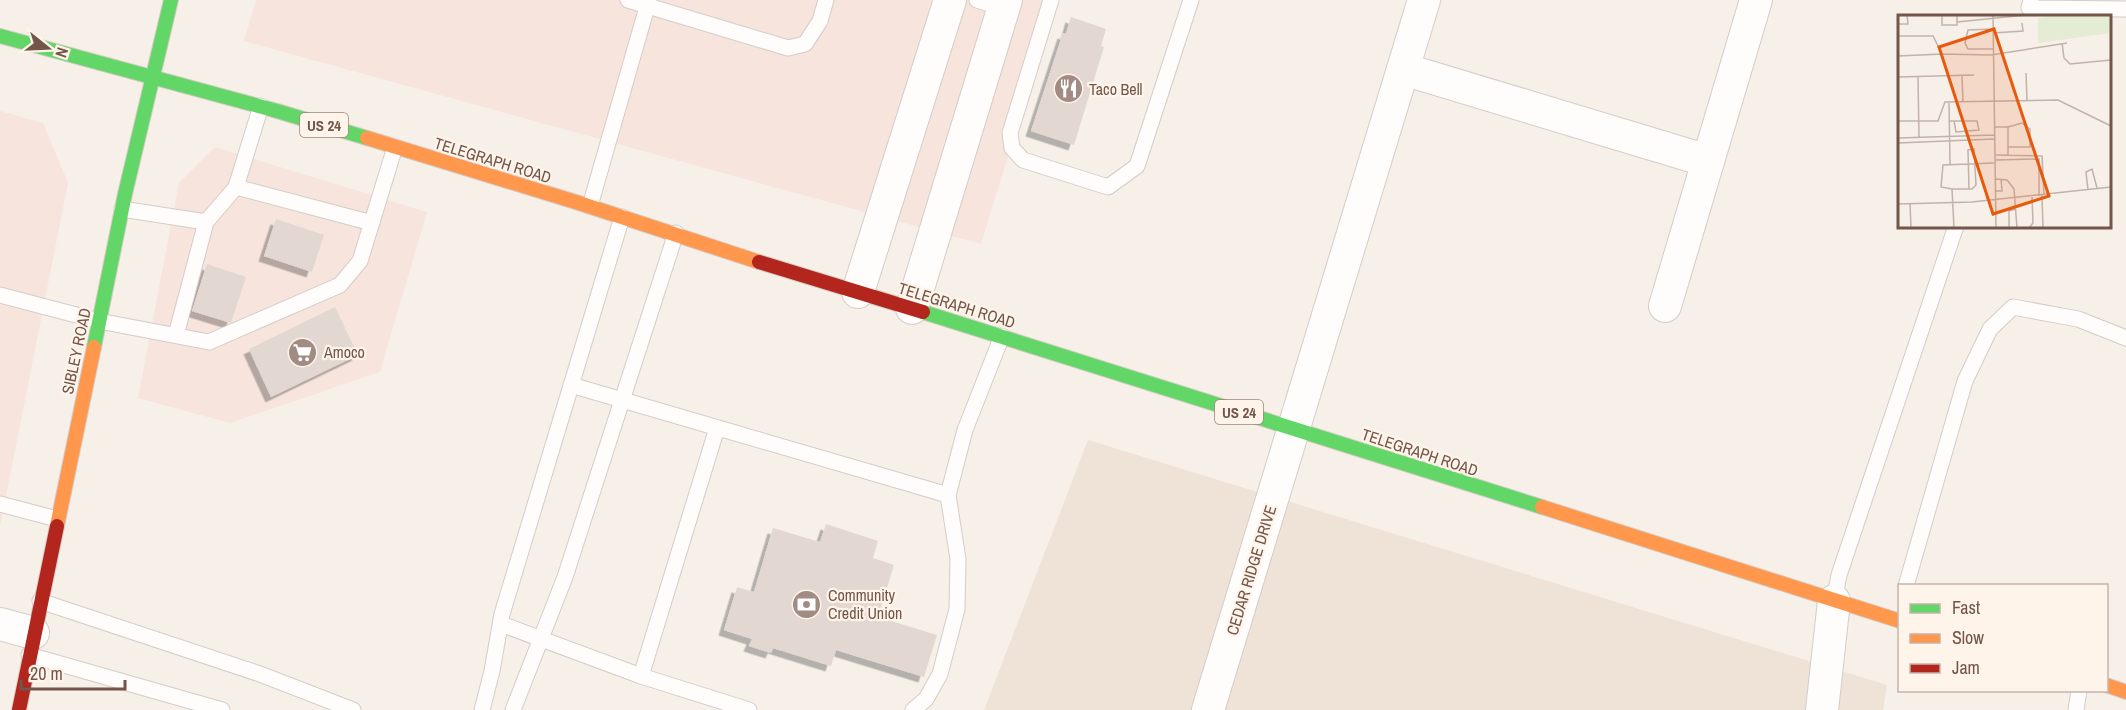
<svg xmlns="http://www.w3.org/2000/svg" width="2126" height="710" font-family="'Archivo Narrow',sans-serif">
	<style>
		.residential { fill: #efe2d7 }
		.commercial { fill: #f6e4dd }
		.building { fill: #e2d8d1; filter: url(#shadow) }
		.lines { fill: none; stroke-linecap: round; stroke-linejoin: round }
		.lane-casing { stroke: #d4ccc7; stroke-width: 17 }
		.street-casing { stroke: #d4ccc7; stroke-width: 34 }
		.fast-casing { stroke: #d5cbc6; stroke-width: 16 }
		.slow-casing { stroke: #d5cbc6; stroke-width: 16 }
		.jam-casing { stroke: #d5cbc6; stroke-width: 16 }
		.lane { stroke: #fefdfc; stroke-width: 15 }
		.street { stroke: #fefdfc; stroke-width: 32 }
		.fast { stroke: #63d668; stroke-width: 14 }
		.slow { stroke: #ff974d; stroke-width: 14 }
		.jam { stroke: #b3261e; stroke-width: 14 }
		.labels { text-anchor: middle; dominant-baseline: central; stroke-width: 4.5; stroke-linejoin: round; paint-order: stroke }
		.shield { fill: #fef4ea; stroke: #9d857a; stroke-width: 1.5 }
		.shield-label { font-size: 15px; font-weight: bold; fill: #73554a }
		.poi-label { font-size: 16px; fill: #73554a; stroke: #fef4ea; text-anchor: start }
		.street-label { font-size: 16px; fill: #73554a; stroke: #fef4ea }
		.inset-road { fill: none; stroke: #c2b2a9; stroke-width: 1.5 }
		.view { fill: #e8590c; fill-opacity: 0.15; stroke: #e8590c; stroke-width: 3 }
		.inset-edge { fill: none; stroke: #73554a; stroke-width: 3 }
	</style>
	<defs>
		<filter id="shadow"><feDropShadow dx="-5.5" dy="5.5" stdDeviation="0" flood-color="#0004"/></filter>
	</defs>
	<rect width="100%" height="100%" fill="#f6f0e9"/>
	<!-- residential -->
	<path class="residential" d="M1088,440L1887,685L1883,710H984Z"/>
	<!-- commercial -->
	<g class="commercial">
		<path d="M256,0H1056L981,244L244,41Z"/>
		<path d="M0,111L43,123L68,183L0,526Z"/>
		<path d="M215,147L427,212L380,372L230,423L138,398L179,183Z"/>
	</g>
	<!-- building -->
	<g class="building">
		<path d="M1071,17L1106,29L1101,46L1104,47L1074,145L1031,131L1063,33L1066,34Z"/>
		<path d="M276,219L324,235L312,272L264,256Z"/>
		<path d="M207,264L246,277L231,323L192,311Z"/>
		<path d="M335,307L358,355L271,397L249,349Z"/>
		<path d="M826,524L878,541L873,558L894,565L878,617L937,635L924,677L836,650L831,666L773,648L771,653L749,646L752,639L724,630L737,587L754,592L773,528L820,542Z"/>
	</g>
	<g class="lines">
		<defs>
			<g id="lane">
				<path d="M628,0L788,48L805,44L820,21L826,0"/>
				<path d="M977,0L1003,8"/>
				<path d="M1051,0L1010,133L1012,148L1023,160L1108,187L1137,166L1191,0"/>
				<path d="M2031,0L2029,8L2126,9"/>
				<path d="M261,106L236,187L372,223"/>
				<path d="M590,206L649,0"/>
				<path d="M122,209L206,222"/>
				<path d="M0,295L99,321L209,342L340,285L360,261L395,147"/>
				<path d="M176,335L206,222L236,187"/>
				<path d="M571,385L948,495L965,430L1002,336"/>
				<path d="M717,428L641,676L749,710"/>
				<path d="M0,504L57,519"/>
				<path d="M1906,586L1965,381L1990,329L2013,307L2078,319L2126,338"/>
				<path d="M40,601L260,674L353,710"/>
				<path d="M1834,601L1839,575L1956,226"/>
				<path d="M501,624L641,676"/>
				<path d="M29,655L222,710"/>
				<path d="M482,710L492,671L502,614L622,217"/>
				<path d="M513,710L565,577L676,233"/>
				<path d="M913,710L926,699L940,674L957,609L958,559L948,495"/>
				<path d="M2076,710L2079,690"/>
			</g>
			<g id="street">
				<path d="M1403,69L1708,161"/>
				<path d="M858,292L950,0"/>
				<path d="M1665,306L1756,0"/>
				<path d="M912,308L1006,0"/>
				<path d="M0,624L33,633"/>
				<path d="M1208,710L1424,0"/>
				<path d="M1822,710L1834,601"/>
			</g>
			<g id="fast">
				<path d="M0,36L277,111L367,138"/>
				<path d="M923,312L1542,507"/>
				<path d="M94,347L125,194L171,0"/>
			</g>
			<g id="slow">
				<path d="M367,138L579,203L759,262"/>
				<path d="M1542,507L1900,621"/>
				<path d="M57,526L94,347"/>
				<path d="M2106,685L2126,692"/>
			</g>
			<g id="jam">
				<path d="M759,262L923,312"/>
				<path d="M19,710L57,526"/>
			</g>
		</defs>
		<!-- lane casing -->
		<use href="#lane" class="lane-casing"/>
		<!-- street casing -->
		<use href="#street" class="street-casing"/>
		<!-- fast casing -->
		<use href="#fast" class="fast-casing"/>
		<!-- slow casing -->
		<use href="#slow" class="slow-casing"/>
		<!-- jam casing -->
		<use href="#jam" class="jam-casing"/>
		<!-- lane -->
		<use href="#lane" class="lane"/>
		<!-- street -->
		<use href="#street" class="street"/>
		<!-- fast -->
		<use href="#fast" class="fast"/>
		<!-- slow -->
		<use href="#slow" class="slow"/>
		<!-- jam -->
		<use href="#jam" class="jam"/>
	</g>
	<!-- icons -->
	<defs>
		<symbol id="restaurant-disc" viewBox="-11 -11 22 22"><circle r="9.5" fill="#a18b82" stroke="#fef4ea"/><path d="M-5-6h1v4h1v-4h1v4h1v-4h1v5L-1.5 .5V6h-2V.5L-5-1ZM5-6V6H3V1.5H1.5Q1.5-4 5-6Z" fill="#fff"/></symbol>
		<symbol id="supermarket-disc" viewBox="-11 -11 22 22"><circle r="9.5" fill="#a18b82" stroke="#fef4ea"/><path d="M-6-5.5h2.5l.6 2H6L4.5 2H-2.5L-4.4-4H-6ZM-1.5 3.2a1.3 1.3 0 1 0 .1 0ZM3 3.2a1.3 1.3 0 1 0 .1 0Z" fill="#fff"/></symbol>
		<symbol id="bank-disc" viewBox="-11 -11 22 22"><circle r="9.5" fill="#a18b82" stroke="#fef4ea"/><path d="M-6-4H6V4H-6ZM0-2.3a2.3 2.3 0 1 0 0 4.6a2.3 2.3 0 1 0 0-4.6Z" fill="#fff"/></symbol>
	</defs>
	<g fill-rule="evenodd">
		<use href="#restaurant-disc" x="1052" y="72" width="33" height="33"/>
		<use href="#supermarket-disc" x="286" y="336" width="33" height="33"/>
		<use href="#bank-disc" x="790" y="588" width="33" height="33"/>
	</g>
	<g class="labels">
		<!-- shield labels -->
		<g class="shield">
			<rect x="300" y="113" width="48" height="24" rx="4.5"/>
			<rect x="1215" y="400" width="48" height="24" rx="4.5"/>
		</g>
		<g class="shield-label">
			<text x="324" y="125">US 24</text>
			<text x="1239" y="412">US 24</text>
		</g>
		<!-- poi labels -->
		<g class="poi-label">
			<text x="1089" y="89">Taco Bell</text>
			<text x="324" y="352">Amoco</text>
			<text x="828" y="595">Community<tspan x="828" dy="18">Credit Union</tspan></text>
		</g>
		<!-- street labels -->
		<g class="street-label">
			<text transform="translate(493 160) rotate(17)">TELEGRAPH ROAD</text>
			<text transform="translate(957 305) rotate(17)">TELEGRAPH ROAD</text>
			<text transform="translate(76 351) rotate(-78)">SIBLEY ROAD</text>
			<text transform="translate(1420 452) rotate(18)">TELEGRAPH ROAD</text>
			<text transform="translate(1251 570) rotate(-73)">CEDAR RIDGE DRIVE</text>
		</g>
	</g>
	<!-- overview -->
	<g transform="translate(1898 15)">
		<rect width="213" height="213" fill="#f6f0e9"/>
		<path d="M165,0H213V18L140,28V3Z" fill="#e4ecd4"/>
		<path class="inset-road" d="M44,0V10H59V0M95,0L98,213M59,7L128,0M0,9H10L9,0M95,14L70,15L67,28L70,34H95M95,18L125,16L124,8M0,21H35L44,39L0,41M164,28L166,43L172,49L213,45M44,39L93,40L169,28M128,58L129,86M64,61L65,87M0,62L76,60M20,62L21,122M51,88L52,149M0,106H40L47,87L160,85L213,111M52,106H79L81,115L58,117L56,106M96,112H110V140M110,112L124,108L132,114V132H110M0,123L96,120M0,128L96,124M98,140L144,141L146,180M98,145L141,144V181M98,164L109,165L116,174L119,213M54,174L43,172L45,150L96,148M190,175L188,157L194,154L199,173M97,176H104L103,164M144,180L145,213M0,189L74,187L213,172M12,189L13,213M56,213L54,174H74L78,170L76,134L70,135L71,174M111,213V196L118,194M131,213L135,208L134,182"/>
		<path class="view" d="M96,14L151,181L95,199L41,32Z"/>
		<rect width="213" height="213" class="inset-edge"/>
	</g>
	<!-- legend -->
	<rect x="1898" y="584" width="210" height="108" fill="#fef4ea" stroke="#c6b4aa" stroke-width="1.5"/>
	<rect x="1910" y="604" width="30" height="9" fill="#63d668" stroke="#c6b4aa" stroke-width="1.5"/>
	<text x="1952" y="614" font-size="18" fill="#73554a">Fast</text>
	<rect x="1910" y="634" width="30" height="9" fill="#ff974d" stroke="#c6b4aa" stroke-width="1.5"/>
	<text x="1952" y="644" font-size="18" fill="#73554a">Slow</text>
	<rect x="1910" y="664" width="30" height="9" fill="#b3261e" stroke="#c6b4aa" stroke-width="1.5"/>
	<text x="1952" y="674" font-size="18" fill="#73554a">Jam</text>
	<!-- north arrow -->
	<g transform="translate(48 48) rotate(108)" stroke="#fef4ea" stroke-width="4.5" paint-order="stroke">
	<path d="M0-4.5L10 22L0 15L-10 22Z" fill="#73554a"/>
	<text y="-9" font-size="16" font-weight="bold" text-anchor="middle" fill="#73554a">N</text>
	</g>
	<!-- scale -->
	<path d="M21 680v9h104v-9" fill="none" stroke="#73554a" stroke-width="3"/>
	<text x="30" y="680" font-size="18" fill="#73554a" stroke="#fef4ea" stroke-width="4.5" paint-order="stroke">20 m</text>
</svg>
